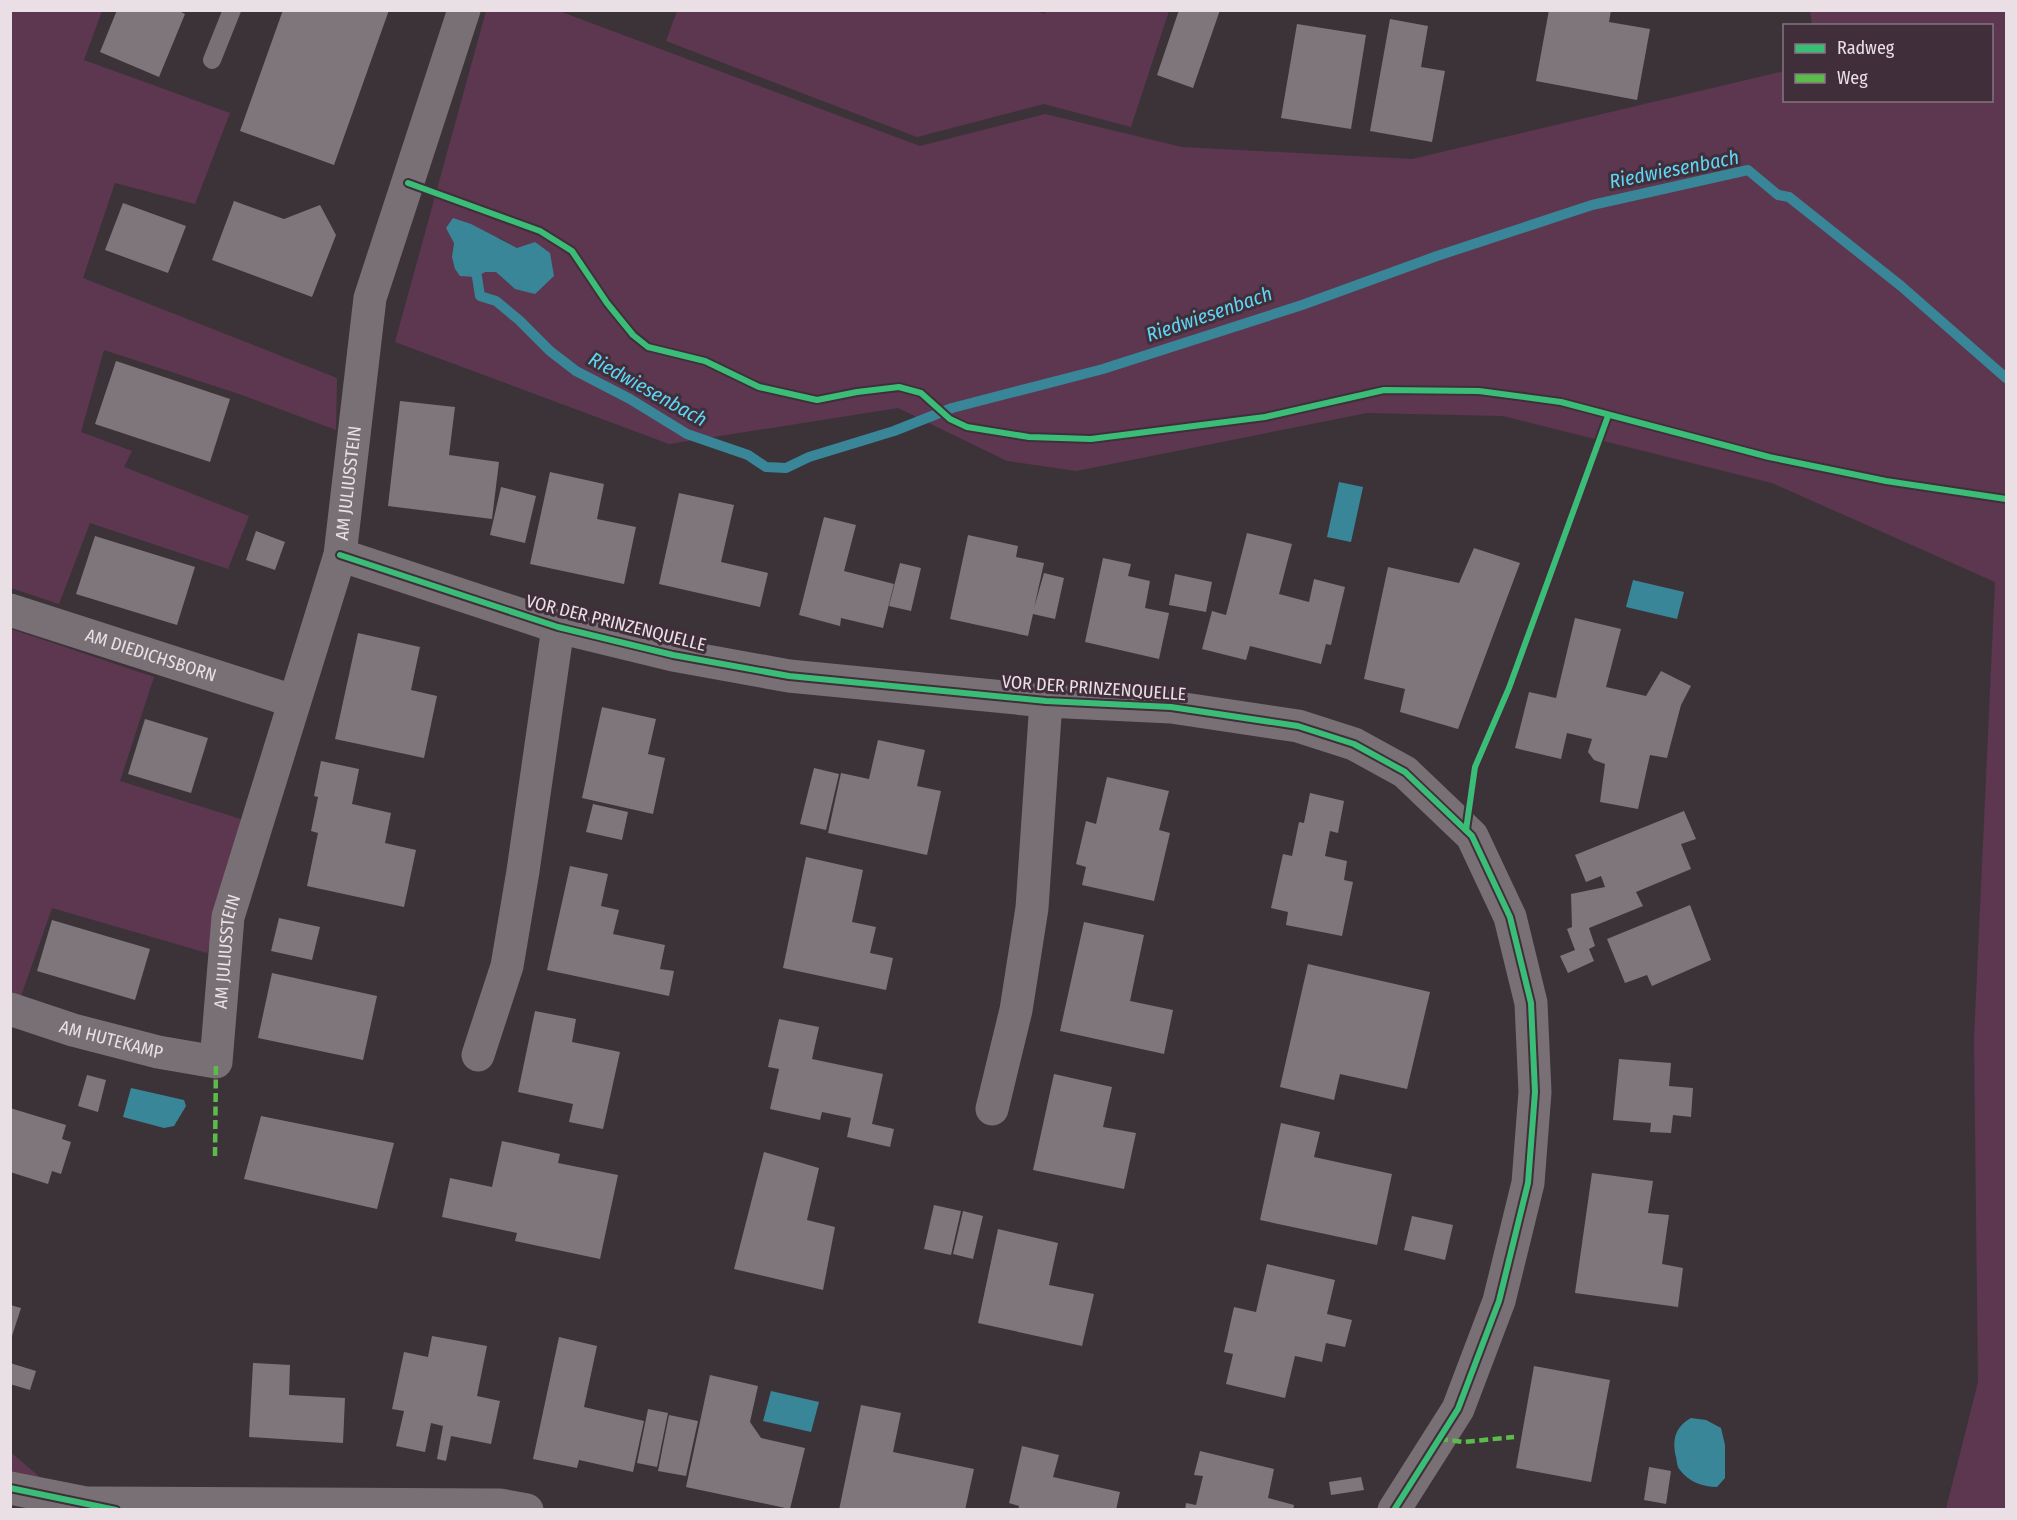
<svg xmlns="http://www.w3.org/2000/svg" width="2017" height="1520" font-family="'Fira Sans Condensed',sans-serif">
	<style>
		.green { fill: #5d3750; fill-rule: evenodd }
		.water { fill: #398699 }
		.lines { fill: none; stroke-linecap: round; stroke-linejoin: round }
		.stream { stroke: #398699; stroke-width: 10 }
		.building { fill: #7f767c }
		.lane { stroke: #787075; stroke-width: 18 }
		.street { stroke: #787075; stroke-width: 33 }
		.quiet { stroke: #5cbc4b; stroke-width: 4.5; stroke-dasharray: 9 4.5; stroke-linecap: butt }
		.cycleway-casing { stroke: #402f3a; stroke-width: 10 }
		.cycleway { stroke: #3abd76; stroke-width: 6 }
		.labels { text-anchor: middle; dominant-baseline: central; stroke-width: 6; stroke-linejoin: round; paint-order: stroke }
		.street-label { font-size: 18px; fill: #ebdfe6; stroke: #402f3a }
		.water-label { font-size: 20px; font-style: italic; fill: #5cd7f6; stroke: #402f3a }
	</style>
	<rect width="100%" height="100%" fill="#3c3339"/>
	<!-- green -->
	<g class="green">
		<path d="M11,10L102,11L84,60L230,113L195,204L115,183L83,278L337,378L336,430L239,394L104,350L81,432L132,451L124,467L249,516L228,569L90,523L59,604L11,588Z"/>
		<path d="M486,11H559L920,146L1045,114L1182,147L1412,159L1784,71V100H1992V26L1812,25L1810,11H2006V1509H1946L1978,1382L1974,1039L1995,582L1772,483L1503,416L1367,413L1076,471L1007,461L898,408L669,444L395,342ZM500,238L517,248L515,289L496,272H485L452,257L454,243Z"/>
		<path d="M1035,11L1045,14L1046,10L1169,11L1131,127L1044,104L917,137L666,41L677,11Z"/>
		<path d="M11,629L154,677L120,781L247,821L207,953L52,908L20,999L11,996Z"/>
		<path d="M10,1452L14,1455L42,1479L11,1475Z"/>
	</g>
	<!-- water -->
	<g class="water">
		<path d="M453,218L471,224L517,248L535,242L550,253L554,276L535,294L515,289L496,272H485L477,277L460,276L455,269L452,257L454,243L446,228Z"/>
		<path d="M1339,482L1363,487L1351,542L1327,537Z"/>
		<path d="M1633,580L1684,592L1677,619L1626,607Z"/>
		<path d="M131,1088L184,1100L186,1106L174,1126L164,1128L123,1117Z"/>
		<path d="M771,1391L819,1402L811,1432L763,1421Z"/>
		<path d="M1691,1418L1706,1420L1721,1428L1725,1445V1478L1717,1487C1703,1487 1689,1482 1680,1470C1677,1467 1677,1462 1676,1457C1672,1440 1675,1427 1691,1418Z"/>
	</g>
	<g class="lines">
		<!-- stream -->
		<path class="stream" d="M472,265L477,277L480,296L496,301L519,320L550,351L576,371L630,399L687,434L748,455L766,467L786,468L809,457L894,431L952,408L1103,369L1302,305L1437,256L1592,205L1748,170L1778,195L1789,197L1901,286L2006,378"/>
	</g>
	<!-- building -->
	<g class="building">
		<path d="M117,10H177L185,14L159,77L100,52Z"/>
		<path d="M283,10H389L334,165L240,131Z"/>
		<path d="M1179,10H1220L1193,88L1157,75Z"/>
		<path d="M1549,10H1611L1609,22L1650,29L1637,100L1536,81Z"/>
		<path d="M1390,19L1428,26L1421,67L1445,71L1432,142L1370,131Z"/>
		<path d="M1297,24L1366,35L1351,129L1281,118Z"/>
		<path d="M234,201L284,219L320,205L336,235L312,297L212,260Z"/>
		<path d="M123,203L186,226L168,273L105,250Z"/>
		<path d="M116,361L230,399L210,462L95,424Z"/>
		<path d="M400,401L455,407L449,455L499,462L492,519L388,506Z"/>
		<path d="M550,472L604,484L597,519L636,527L624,584L530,564Z"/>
		<path d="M501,487L536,496L525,543L490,535Z"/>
		<path d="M679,493L734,505L721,562L768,573L760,607L659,584Z"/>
		<path d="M824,517L856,525L844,571L894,584L883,628L841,618L840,626L799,615Z"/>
		<path d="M256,531L285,542L275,570L246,560Z"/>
		<path d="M1247,533L1292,544L1279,594L1309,602L1314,579L1345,587L1331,645L1326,644L1321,664L1250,646L1246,660L1202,649L1212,611L1226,615Z"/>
		<path d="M968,535L1018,546L1016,557L1044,563L1034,608L1044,573L1064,578L1055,619L1033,614L1028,636L950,619Z"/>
		<path d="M95,536L195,567L177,625L76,594Z"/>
		<path d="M1474,548L1520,563L1458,729L1400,712L1405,689L1364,679L1388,567L1459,583Z"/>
		<path d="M1103,558L1131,564L1128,576L1150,581L1145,608L1169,613L1159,659L1085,642Z"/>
		<path d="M900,563L921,568L911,611L889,606Z"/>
		<path d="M1175,574L1212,582L1206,612L1169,605Z"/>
		<path d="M1575,618L1621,629L1606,687L1646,696L1661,671L1691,686L1681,705L1667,758L1650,755L1638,809L1600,802L1605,764L1594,760L1588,752L1592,739L1567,733L1561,759L1515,748L1529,692L1556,698Z"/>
		<path d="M358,633L420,647L411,690L437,696L424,758L335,739Z"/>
		<path d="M602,707L656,719L648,754L665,758L653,814L582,798Z"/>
		<path d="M145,719L208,738L191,793L128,774Z"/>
		<path d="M878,740L925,750L917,786L941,791L927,855L828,833L841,773L869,779Z"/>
		<path d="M321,761L359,769L352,804L391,813L385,843L416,850L404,907L307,886L318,833L311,831L318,797L314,796Z"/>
		<path d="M814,768L839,774L826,830L800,824Z"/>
		<path d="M1107,777L1169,791L1159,830L1170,833L1154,901L1082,885L1086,867L1076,864L1086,821L1096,824Z"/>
		<path d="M1310,793L1344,801L1338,833L1330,831L1325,856L1347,861L1344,880L1353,882L1342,936L1286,925L1288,912L1271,908L1283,854L1292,856L1299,822L1304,823Z"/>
		<path d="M593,804L628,812L622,840L586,832Z"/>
		<path d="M1684,811L1696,839L1681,844L1691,869L1636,892L1643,906L1589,928L1595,946L1589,949L1594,961L1568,973L1560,956L1575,950L1567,929L1572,927L1571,894L1605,887L1601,876L1586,882L1575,855Z"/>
		<path d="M806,857L863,870L852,922L876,927L870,953L893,958L886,990L783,968Z"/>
		<path d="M570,866L608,874L601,906L619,910L613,934L665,945L660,969L674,971L669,996L547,970Z"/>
		<path d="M1690,905L1711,960L1652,986L1647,975L1625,983L1607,939Z"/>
		<path d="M279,918L320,927L312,960L271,951Z"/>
		<path d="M52,920L150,949L135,1000L37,971Z"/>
		<path d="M1084,922L1144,935L1130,1001L1173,1010L1164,1054L1060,1031Z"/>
		<path d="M1308,964L1430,992L1407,1089L1340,1074L1334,1100L1280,1087Z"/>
		<path d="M272,973L377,996L363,1060L258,1038Z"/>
		<path d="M535,1011L576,1019L572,1042L620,1052L603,1129L569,1122L573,1104L518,1092Z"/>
		<path d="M779,1019L819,1027L812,1059L883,1074L872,1124L894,1129L890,1147L847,1137L851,1118L822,1112L820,1120L770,1109L779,1069L768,1067Z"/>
		<path d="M1619,1059L1671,1063L1669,1086L1693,1088L1691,1117L1673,1115L1671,1133L1650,1132L1651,1123L1613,1120Z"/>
		<path d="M1054,1074L1112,1087L1103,1127L1136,1133L1124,1189L1033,1170Z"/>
		<path d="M87,1075L106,1080L98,1112L78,1106Z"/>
		<path d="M10,1108L66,1125L62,1139L71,1142L61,1174L52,1171L48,1184L10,1172Z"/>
		<path d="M261,1116L394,1143L377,1209L244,1179Z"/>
		<path d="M1281,1123L1320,1132L1314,1157L1392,1174L1377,1245L1260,1220Z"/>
		<path d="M502,1141L560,1154L558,1163L618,1175L600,1259L515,1241L517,1233L442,1217L450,1178L492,1187Z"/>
		<path d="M764,1152L819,1168L807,1220L835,1227L823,1290L734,1269Z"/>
		<path d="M1592,1173L1653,1181L1648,1213L1669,1215L1662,1264L1683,1268L1678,1307L1575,1293Z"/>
		<path d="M934,1205L961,1211L951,1255L924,1249Z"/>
		<path d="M963,1211L983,1216L973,1259L953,1254Z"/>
		<path d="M1412,1216L1453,1225L1445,1260L1404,1250Z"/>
		<path d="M998,1229L1058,1243L1049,1285L1094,1294L1082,1346L978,1323Z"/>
		<path d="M1267,1264L1335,1280L1327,1314L1352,1320L1345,1347L1326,1343L1322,1362L1295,1356L1285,1398L1226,1384L1233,1354L1224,1352L1234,1307L1256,1312Z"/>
		<path d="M10,1305L21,1308L11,1339H10Z"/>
		<path d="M432,1336L487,1346L477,1396L500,1401L491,1444L451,1436L446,1461L437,1459L443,1426L431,1423L425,1452L396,1446L404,1411L392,1409L404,1352L428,1357Z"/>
		<path d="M559,1337L597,1346L584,1407L644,1421L633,1472L579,1460L577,1468L533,1459Z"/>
		<path d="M10,1363L36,1371L30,1390L10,1384Z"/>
		<path d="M253,1363L290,1365L289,1395L345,1398L343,1443L249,1437Z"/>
		<path d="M1534,1366L1610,1380L1591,1482L1516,1468Z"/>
		<path d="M710,1375L758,1386L750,1422L761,1438L805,1448L790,1509L686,1487Z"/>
		<path d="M861,1405L901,1413L893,1452L974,1469L965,1510H839Z"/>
		<path d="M648,1409L668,1413L657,1467L637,1463Z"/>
		<path d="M669,1415L698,1421L686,1476L658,1471Z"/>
		<path d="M1022,1446L1059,1455L1053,1477L1120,1492L1116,1510H1018L1019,1506L1009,1503Z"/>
		<path d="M1200,1451L1274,1469L1268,1498L1294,1505L1293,1510H1185L1186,1503L1196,1505L1203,1476L1194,1475Z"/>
		<path d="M1649,1467L1671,1471L1666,1504L1644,1500Z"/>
		<path d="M1361,1477L1364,1490L1331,1495L1329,1482Z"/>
	</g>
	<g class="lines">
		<!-- lane -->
		<path class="lane" d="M212,60L232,10"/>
		<!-- street -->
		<g class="street">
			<path d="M340,555L558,627L673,655L789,676L1046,701L1171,707L1298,726L1354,744L1405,772L1472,836L1510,917L1531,1003L1535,1092L1528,1183L1499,1301L1458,1409L1394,1510"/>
			<path id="s1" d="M10,610L293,701"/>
			<path id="s2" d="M10,1009L73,1030L158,1052L216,1062L228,917L340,555L370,298L464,10"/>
			<path d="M478,1055L507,966L523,871L558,627"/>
			<path d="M992,1109L1016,1010L1032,908L1046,701"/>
			<path d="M10,1488L111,1508"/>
			<path d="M91,1503L500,1505L527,1510"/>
		</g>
		<!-- quiet -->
		<g class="quiet">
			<path d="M215,1156L216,1062"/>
			<path d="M1439,1439L1464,1442L1514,1437"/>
		</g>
		<defs>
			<g id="cycleway">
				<path d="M408,183L540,231L572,251L607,303L633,335L648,347L705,361L759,387L817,400L857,392L899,387L921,393L950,419L967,427L1029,437L1091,439L1265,417L1384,390L1479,391L1561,402L1769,457L1886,481L2006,499"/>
				<path d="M340,555L558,627L673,655L789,676L1046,701L1171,707L1298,726L1354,744L1405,772L1472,836L1510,917L1531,1003L1535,1092L1528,1183L1499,1301L1458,1409L1394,1510"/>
				<path d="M1466,830L1475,767L1509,688L1608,416"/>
				<path d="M10,1488L116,1510"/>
			</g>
		</defs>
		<!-- cycleway casing -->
		<use href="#cycleway" class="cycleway-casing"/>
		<!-- cycleway -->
		<use href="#cycleway" class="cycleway"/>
	</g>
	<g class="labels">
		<!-- street labels -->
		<g class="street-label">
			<text stroke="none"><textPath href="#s2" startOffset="810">AM JULIUSSTEIN</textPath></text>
			<text transform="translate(616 623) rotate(14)">VOR DER PRINZENQUELLE</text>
			<text stroke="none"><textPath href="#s1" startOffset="148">AM DIEDICHSBORN</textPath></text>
			<text transform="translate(1094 688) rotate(4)">VOR DER PRINZENQUELLE</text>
			<text stroke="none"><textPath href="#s2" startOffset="324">AM JULIUSSTEIN</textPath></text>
			<text stroke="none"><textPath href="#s2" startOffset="106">AM HUTEKAMP</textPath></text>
		</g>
		<!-- water labels -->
		<g class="water-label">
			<text transform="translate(1674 169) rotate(-11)">Riedwiesenbach</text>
			<text transform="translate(1209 314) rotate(-19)">Riedwiesenbach</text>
			<text transform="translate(648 389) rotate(29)">Riedwiesenbach</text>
		</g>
	</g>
	<!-- border -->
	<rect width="2017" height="1520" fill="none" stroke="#ebdfe6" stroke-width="24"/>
	<!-- legend -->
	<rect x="1783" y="24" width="210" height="78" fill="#402f3a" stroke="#84757f" stroke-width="1.5"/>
	<rect x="1795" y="44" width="30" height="9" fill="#3abd76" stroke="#84757f" stroke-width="1.5"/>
	<text x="1837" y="54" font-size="18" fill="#ebdfe6">Radweg</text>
	<rect x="1795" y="74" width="30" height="9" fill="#5cbc4b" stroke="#84757f" stroke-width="1.5"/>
	<text x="1837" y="84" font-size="18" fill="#ebdfe6">Weg</text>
</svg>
